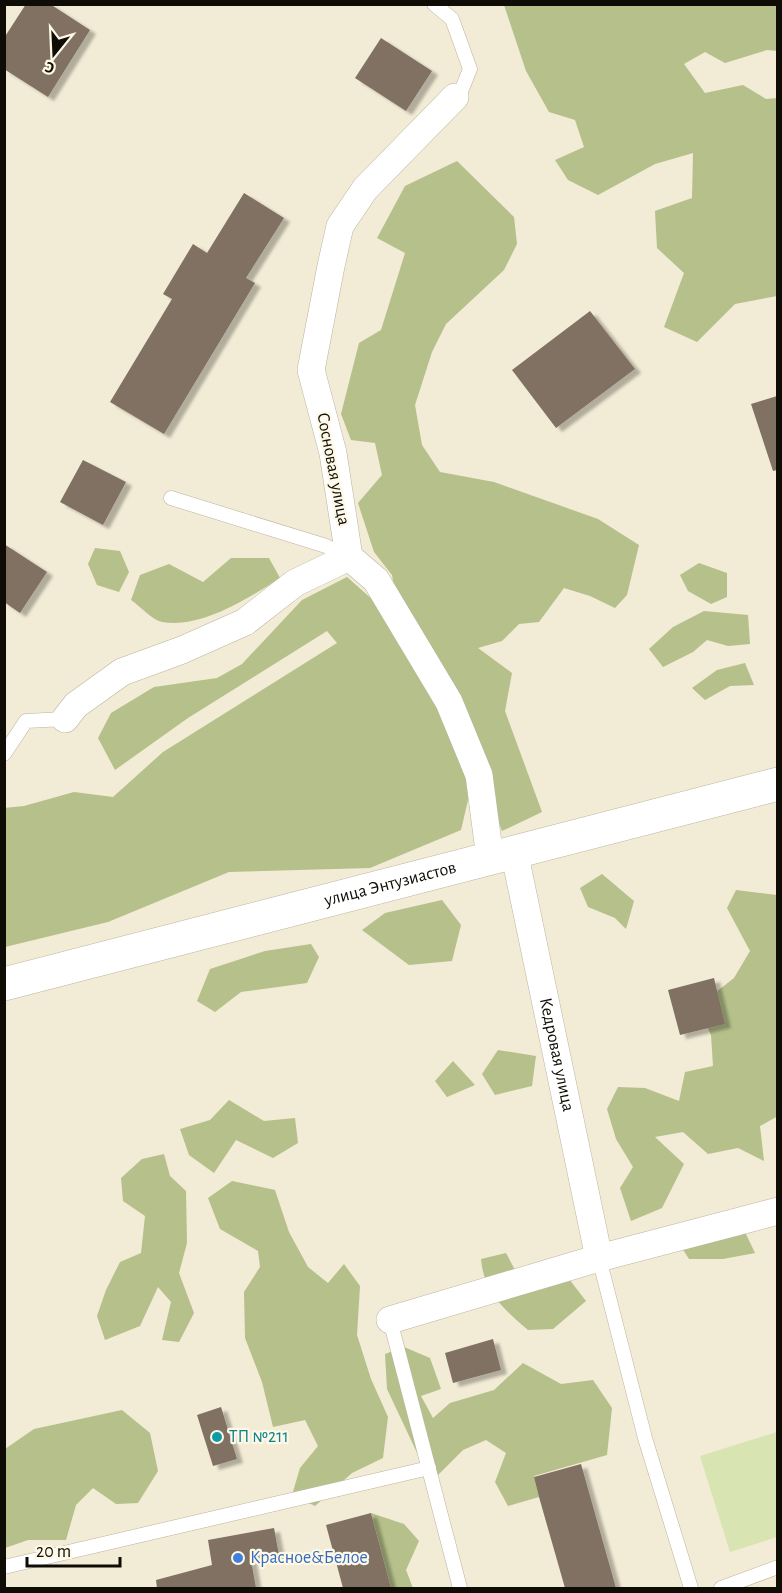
<svg xmlns="http://www.w3.org/2000/svg" width="782" height="1593" font-family="'Alegreya Sans',sans-serif">
	<style>
		.green { fill: #d9e4b3 }
		.forest { fill: #b5c08a; fill-rule: evenodd }
		.building { fill: #817162; filter: url(#shadow) }
		.lines { fill: none; stroke-linecap: round; stroke-linejoin: round }
		.lane-casing { stroke: #bbb49f; stroke-width: 15 }
		.street-casing { stroke: #bbb49f; stroke-width: 28 }
		.secondary-casing { stroke: #bbb49f; stroke-width: 34 }
		.lane { stroke: #fff; stroke-width: 14 }
		.street { stroke: #fff; stroke-width: 27 }
		.secondary { stroke: #fff; stroke-width: 33 }
		.culture-dot { fill: #0f9aa8; stroke: #fef8e6; stroke-width: 2 }
		.shop-dot { fill: #3f7fe0; stroke: #fef8e6; stroke-width: 2 }
		.labels { text-anchor: middle; dominant-baseline: central; stroke-width: 4.5; stroke-linejoin: round; paint-order: stroke }
		.street-label { font-size: 18px; fill: #0e0c05; stroke: #fef8e6 }
		.culture-label { font-size: 18px; fill: #0d838f; stroke: #fef8e6; text-anchor: start }
		.shop-label { font-size: 18px; fill: #366cbe; stroke: #fef8e6; text-anchor: start }
	</style>
	<defs>
		<filter id="shadow"><feDropShadow dx="6" dy="4" stdDeviation="1.5" flood-color="#0004"/></filter>
	</defs>
	<rect width="100%" height="100%" fill="#f2ebd5"/>
	<!-- green -->
	<path class="green" d="M777,1432V1537L730,1552L700,1456Z"/>
	<!-- forest -->
	<g class="forest">
		<path d="M504,5H777V51L767,50L725,63L705,52L684,64L705,93L743,85L766,99L777,98V296L735,304L697,342L664,327L684,273L657,248L655,211L692,198L693,153L655,164L598,195L568,180L555,160L584,147L575,120L549,112L526,71Z"/>
		<path d="M457,161L514,217L517,244L504,270L446,324L432,352L415,405L422,445L440,472L494,482L598,519L639,545L627,595L615,608L590,596L564,588L539,622L519,624L502,641L478,648L512,673L505,711L542,812L502,831L476,766L461,830L370,868L229,872L108,922L5,947L4,808L24,806L74,792L113,797L163,752L337,643L327,631L188,718L115,770L98,738L111,713L154,687L217,678L242,664L302,600L347,577L400,624L392,575L374,552L358,503L382,475L375,443L351,440L341,414L359,343L381,330L405,253L377,238L405,186ZM427,642L443,665L445,708Z"/>
		<path d="M95,548L120,551L129,572L119,592L97,585L88,564Z"/>
		<path d="M231,558H269L280,578C249,598 201,629 162,622C152,620 140,606 131,600L140,575L169,564L203,582Z"/>
		<path d="M699,563L727,573V597L711,604L688,591L680,575Z"/>
		<path d="M704,611L748,615L750,644L728,646L707,640L693,652L663,667L649,649L673,627Z"/>
		<path d="M745,663L754,685L730,686L705,700L692,688L717,670Z"/>
		<path d="M602,874L634,901L626,929L615,918L588,907L580,888Z"/>
		<path d="M736,890L777,895L778,1116L760,1126L764,1161L738,1148L708,1154L683,1132L655,1137L684,1164L662,1208L631,1221L620,1188L633,1167L616,1139L607,1109L618,1087L645,1088L679,1101L685,1072L713,1066L711,1035L698,1006L734,978L750,951L727,908Z"/>
		<path d="M442,900L461,925L452,961L409,965L362,930L385,913Z"/>
		<path d="M311,944L319,957L307,983L241,992L215,1012L197,1001L210,969L265,951Z"/>
		<path d="M498,1050L536,1056L532,1086L495,1095L482,1074Z"/>
		<path d="M453,1061L475,1085L447,1097L435,1081Z"/>
		<path d="M229,1100L264,1121L295,1118L298,1143L273,1158L236,1140L214,1173L189,1155L180,1129L210,1120Z"/>
		<path d="M164,1154L170,1176L186,1191L187,1243L179,1273L194,1313L179,1342L162,1340L171,1302L158,1287L140,1326L105,1340L97,1316L106,1290L120,1262L141,1253L145,1216L123,1201L121,1178L142,1159Z"/>
		<path d="M232,1181L275,1190L289,1232L308,1267L328,1283L344,1264L360,1286L357,1335L371,1379L388,1417L383,1458L352,1473L315,1506L292,1495L300,1468L318,1446L305,1420L273,1427L262,1382L245,1338L244,1292L260,1267L258,1251L220,1229L208,1198Z"/>
		<path d="M744,1230L755,1253L723,1259H689L682,1248Z"/>
		<path d="M506,1253L516,1272L540,1290L569,1279L586,1301L553,1329L528,1330C504,1309 484,1293 481,1259Z"/>
		<path d="M404,1347L430,1358L441,1389L421,1396L433,1418L450,1403L494,1390L523,1363L561,1384L593,1380L612,1408L607,1455L534,1476L539,1497L508,1506L495,1482L506,1453L486,1440L463,1450L438,1475L419,1457L387,1389L385,1354Z"/>
		<path d="M122,1410L150,1433L158,1471L138,1503L116,1504L93,1488L76,1505L66,1540H28L5,1548V1449L34,1429Z"/>
		<path d="M371,1513L404,1524L419,1541L406,1570L413,1588H391Z"/>
	</g>
	<!-- building -->
	<g class="building">
		<path d="M26,4H50L90,30L48,97L4,69V38Z"/>
		<path d="M381,38L432,71L406,111L355,78Z"/>
		<path d="M244,193L284,218L246,278L255,283L164,434L110,402L172,299L163,294L193,244L207,253Z"/>
		<path d="M590,311L635,369L556,428L512,370Z"/>
		<path d="M777,396V470L773,471L751,404Z"/>
		<path d="M83,460L126,482L103,525L60,502Z"/>
		<path d="M4,544L47,572L20,613L4,602Z"/>
		<path d="M714,978L725,1024L680,1035L668,990Z"/>
		<path d="M493,1339L501,1370L453,1383L445,1353Z"/>
		<path d="M221,1407L237,1459L213,1466L197,1415Z"/>
		<path d="M581,1464L616,1588H565L539,1497L534,1477Z"/>
		<path d="M371,1513L391,1588H343L326,1525Z"/>
		<path d="M274,1528L279,1555L251,1560L256,1588H157L156,1580L212,1565L208,1540Z"/>
	</g>
	<g class="lines">
		<defs>
			<g id="lane">
				<path d="M434,4L452,19L470,69L462,89L455,97"/>
				<path d="M171,498L326,546L348,557"/>
				<path d="M4,754L26,721L65,719"/>
				<path d="M599,1258L645,1438L691,1588"/>
				<path d="M390,1320L460,1588"/>
				<path d="M4,1567L429,1468"/>
				<path d="M721,1588L778,1567"/>
			</g>
			<g id="street">
				<path d="M349,557L376,580L449,702L479,775L490,858"/>
				<path d="M65,719L76,705L122,672L182,650L245,622L295,583L349,557L333,453L311,370L331,266L340,226L365,189L455,97"/>
				<path id="s1" d="M514,851L599,1258"/>
				<path d="M390,1320L599,1258L778,1211"/>
			</g>
			<g id="secondary">
				<path id="s2" d="M4,984L778,784"/>
			</g>
		</defs>
		<!-- lane casing -->
		<use href="#lane" class="lane-casing"/>
		<!-- street casing -->
		<use href="#street" class="street-casing"/>
		<!-- secondary casing -->
		<use href="#secondary" class="secondary-casing"/>
		<!-- lane -->
		<use href="#lane" class="lane"/>
		<!-- street -->
		<use href="#street" class="street"/>
		<!-- secondary -->
		<use href="#secondary" class="secondary"/>
	</g>
	<!-- markers -->
	<circle class="culture-dot" cx="217" cy="1437" r="6"/>
	<circle class="shop-dot" cx="238" cy="1558" r="6"/>
	<g class="labels">
		<!-- street labels -->
		<g class="street-label">
			<text transform="translate(333 469) rotate(79)">Сосновая улица</text>
			<text stroke="none"><textPath href="#s2" startOffset="399">улица Энтузиастов</textPath></text>
			<text stroke="none"><textPath href="#s1" startOffset="208">Кедровая улица</textPath></text>
		</g>
		<!-- culture labels -->
		<g class="culture-label">
			<text x="229" y="1437">ТП №211</text>
		</g>
		<!-- shop labels -->
		<g class="shop-label">
			<text x="250" y="1558">Красное&amp;Белое</text>
		</g>
	</g>
	<!-- border -->
	<rect width="782" height="1593" fill="none" stroke="#0e0c05" stroke-width="12"/>
	<!-- north arrow -->
	<g transform="translate(54 54) rotate(198)" stroke="#fef8e6" stroke-width="4.5" paint-order="stroke">
	<path d="M0-4.5L10 22L0 15L-10 22Z" fill="#0e0c05"/>
	<text y="-9" font-size="16" font-weight="bold" text-anchor="middle" fill="#0e0c05">С</text>
	</g>
	<!-- scale -->
	<path d="M27 1557v9h93v-9" fill="none" stroke="#0e0c05" stroke-width="3"/>
	<text x="36" y="1557" font-size="18" fill="#0e0c05" stroke="#fef8e6" stroke-width="4.5" paint-order="stroke">20 m</text>
</svg>
